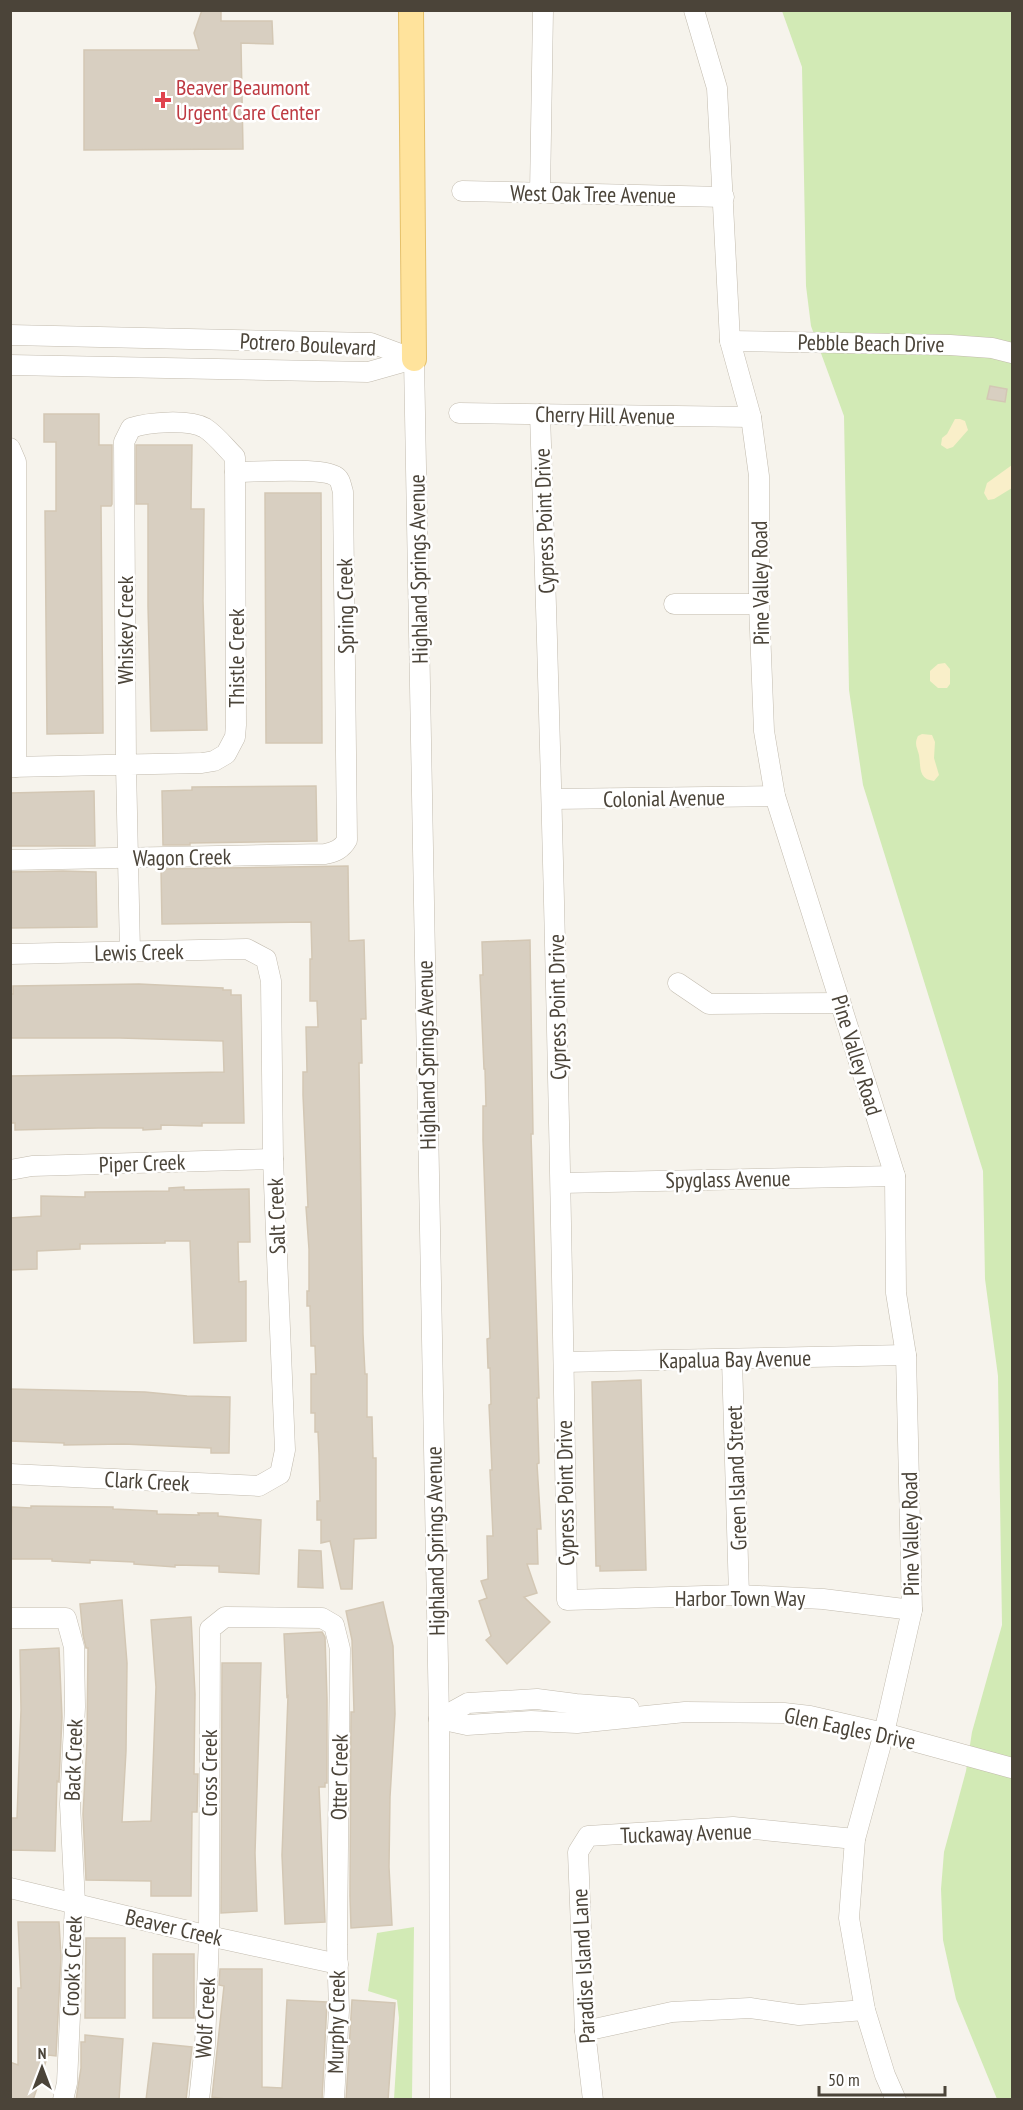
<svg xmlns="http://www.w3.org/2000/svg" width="1023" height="2110" font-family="'PT Sans Narrow',sans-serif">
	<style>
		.green { fill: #d2eab5 }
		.sand { fill: #f9efc9 }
		.building { fill: #d8cfc1; stroke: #d3c7b4; stroke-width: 1.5 }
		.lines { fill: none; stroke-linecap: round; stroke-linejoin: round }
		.minor-casing { stroke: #c2bbae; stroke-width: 21 }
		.major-casing { stroke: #e6c16a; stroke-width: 26 }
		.minor { stroke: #fff; stroke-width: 20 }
		.major { stroke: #ffe39c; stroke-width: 24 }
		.health-dot { fill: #e0444e; stroke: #fff; stroke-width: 2 }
		.labels { text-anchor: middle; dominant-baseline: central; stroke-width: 5; stroke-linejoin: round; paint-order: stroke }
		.health-label { font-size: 22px; fill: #be3a42; stroke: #fff; text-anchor: start }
		.street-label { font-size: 22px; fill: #4b4439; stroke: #fff }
	</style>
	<rect width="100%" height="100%" fill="#f6f3ec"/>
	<!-- green -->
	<g class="green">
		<path d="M782,11H1012V2099H997L956,1999L943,1940L941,1889L944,1852L966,1771L972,1732L1002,1625L998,1376L985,1279L983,1171L863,785L849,690L844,416L811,326L806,286L802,67Z"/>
		<path d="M414,1927L412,2099H394L399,2018L397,2000L368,1991L377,1933Z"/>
	</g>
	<!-- sand -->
	<g class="sand">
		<path d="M955,419H960L965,421L968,430L953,447L947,449L941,445L942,438L947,434Z"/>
		<path d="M1012,465V488L994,499L988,500L984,493L987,483Z"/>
		<path d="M945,663L950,669V684L947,688H938L930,681V671L938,664Z"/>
		<path d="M922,734L932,735L935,742L934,758L939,775L934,781C918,779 921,767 919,755C917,747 914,744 918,736Z"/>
	</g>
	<!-- building -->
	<g class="building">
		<path d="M202,10H221V21H272L273,44L241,43L243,149L84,150V50H199L194,33Z"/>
		<path d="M990,386L1007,389L1005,402L987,399Z"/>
		<path d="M44,414H99V445H112V504L111,506H101L103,733L47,734L45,511H56V442H44Z"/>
		<path d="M136,445H192L191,509H204L203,601L207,730L151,731L148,606V504H136Z"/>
		<path d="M265,493H321L322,743H266Z"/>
		<path d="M316,786L317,841L190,843V845H163L162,791L192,790V787Z"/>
		<path d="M94,791L95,846H10V793Z"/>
		<path d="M348,866L349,941L364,940L366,1019H361L362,1063H359L363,1334L365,1374H367V1417H372L373,1458H376V1538L354,1539L352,1589H341L330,1541L321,1543V1520H317V1501H320L319,1454L318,1432H315V1413H311V1374H316L315,1346H311L310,1306H307V1291H309V1249L306,1207H308L303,1095V1072H307L306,1027H318L317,1001H310V959H312L311,922L162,924L161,869Z"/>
		<path d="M63,871L96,872L97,927L10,928V872Z"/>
		<path d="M530,940L533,1134H531L539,1398H537L539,1463L537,1464L541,1529H537L538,1564H527L537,1593L524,1597L550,1622L507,1664L486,1640L491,1636L479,1601L487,1598L481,1581L488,1579L487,1536H493L490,1470H492L489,1405L491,1404L490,1368H488L487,1339L490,1338L483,1140V1106H486L485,1069H484L480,975H483L482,942Z"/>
		<path d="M139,984L223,988V990H231V995H241L244,1123H202V1126L161,1125V1129L143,1130V1128H98L15,1130V1123H10V1076L224,1072L223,1041L120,1038H10V994H13V986Z"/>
		<path d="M184,1187V1190L249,1189L250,1242H238L239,1282L246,1281V1341L194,1343L190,1241H165V1243L80,1244V1249L37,1251V1269L10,1270V1218L41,1216V1196L85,1197V1192L169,1191V1188Z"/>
		<path d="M641,1380L646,1570L600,1571V1566H596L592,1382Z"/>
		<path d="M10,1389L145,1392L187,1396L230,1397L229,1453H211V1448L124,1444L64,1445V1443L10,1441Z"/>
		<path d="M31,1506L113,1507V1509L157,1511V1514L199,1515L198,1513H218V1516L261,1520L259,1574L219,1572V1566L175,1565V1567L134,1564V1562L90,1560V1563L52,1561V1559H10L12,1507L31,1508Z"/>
		<path d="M299,1550L321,1551L323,1588L298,1587Z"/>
		<path d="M122,1600L127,1663L126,1751L122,1822L151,1821L156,1687L151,1620L191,1617L195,1694L194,1774H198L197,1812H192L191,1896H151V1881L86,1880L83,1814L87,1742L88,1648H86L83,1635L80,1604Z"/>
		<path d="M383,1602L393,1646L395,1714L390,1797L389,1867L392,1925L351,1928L350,1896L351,1712H354L352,1640L346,1611Z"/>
		<path d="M322,1632L325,1637L327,1699V1783H325V1787H319L325,1922L285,1924L282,1855L288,1696L287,1697L284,1634Z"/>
		<path d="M59,1648L62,1717L59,1782L57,1781L55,1851L10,1850V1818H17L21,1710L20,1650Z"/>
		<path d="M222,1663H261L255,1853L257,1911L221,1913Z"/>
		<path d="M18,1922H59L61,1957L56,2056L48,2055L33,2100H10V2062L18,2065V1988H21Z"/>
		<path d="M86,1938H125V2018H85Z"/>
		<rect x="153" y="1954" width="41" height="64"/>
		<path d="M220,1969H262V2087L282,2088L287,2000L327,2002L322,2100H232L212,2097L224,1986L219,1985Z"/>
		<path d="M352,2000L395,2003L388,2100H346Z"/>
		<path d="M85,2035L123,2039L119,2100H76L81,2068V2042H85Z"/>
		<path d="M153,2043L192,2047L186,2100H146Z"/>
	</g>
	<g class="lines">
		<defs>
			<g id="minor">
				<path d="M694,10L717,88L730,341L751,417L759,476V604L764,731L775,796L895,1176L896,1293L906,1355L912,1610L884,1733L855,1839L849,1918L865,2010L885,2075L896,2100"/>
				<path d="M462,191L724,197"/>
				<path d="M540,193L543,10"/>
				<path d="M10,335L371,343L414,359"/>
				<path d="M730,341L950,345L992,348L1012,353"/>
				<path d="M414,359L439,1719L440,2100"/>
				<path d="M10,365L368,372L414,359"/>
				<path d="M459,413L751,417"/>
				<path d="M540,414C553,809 562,1205 567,1600L739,1595L823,1599L912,1610"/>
				<path d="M10,448L16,462V767"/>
				<path d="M674,604H759"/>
				<path d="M10,767L202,763L214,761L226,754L235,737L236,725L235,457C226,448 216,435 205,428C189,419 148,422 131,428L124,442L126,766L130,952"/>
				<path d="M553,799L775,796"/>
				<path d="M10,860L325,854C335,852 342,849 347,840L343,492C341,486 341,479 335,476C321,467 255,472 235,472"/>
				<path d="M10,954L247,949L266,959L271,981L273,1159L285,1450L280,1474L259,1486L10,1474"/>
				<path d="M678,983L709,1004L841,1003"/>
				<path d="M10,1170L32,1166L273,1159"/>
				<path d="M561,1183L895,1176"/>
				<path d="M732,1360L739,1595"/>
				<path d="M564,1362L906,1355"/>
				<path d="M10,1618H66L74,1647L75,1707L70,1804L75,1903L67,2083L63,2100"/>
				<path d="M439,1719L467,1725L531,1721L577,1723L685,1712L784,1713L810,1716L884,1733L1012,1768"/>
				<path d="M439,1719L468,1703L537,1699L576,1704L629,1708"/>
				<path d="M10,1888L209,1936L338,1964"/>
				<path d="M585,2031L672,2012L750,2008L799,2015L865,2010"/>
				<path d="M199,2100L205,2045L209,1936L210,1629L225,1617L322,1618L334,1625L340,1649L337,1945L339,2010L334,2100"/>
				<path d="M593,2100L585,2031L578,1852L588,1836L733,1827L855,1839"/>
			</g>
			<path id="major" d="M411,10L414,359"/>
		</defs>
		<!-- minor casing -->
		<use href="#minor" class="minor-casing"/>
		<!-- major casing -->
		<use href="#major" class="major-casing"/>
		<!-- minor -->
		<use href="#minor" class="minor"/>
		<!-- major -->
		<use href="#major" class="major"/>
	</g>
	<!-- markers -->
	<path class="health-dot" d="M160 91h6v6h6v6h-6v6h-6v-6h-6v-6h6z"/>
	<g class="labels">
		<!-- health labels -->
		<g class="health-label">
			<text x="176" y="87">Beaver Beaumont<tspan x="176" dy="25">Urgent Care Center</tspan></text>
		</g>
		<!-- street labels -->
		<g class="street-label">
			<text transform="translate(593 194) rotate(1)">West Oak Tree Avenue</text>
			<text transform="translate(871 343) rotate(1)">Pebble Beach Drive</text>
			<text transform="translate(308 344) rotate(3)">Potrero Boulevard</text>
			<text transform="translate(605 415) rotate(1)">Cherry Hill Avenue</text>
			<text transform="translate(544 521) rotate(-92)">Cypress Point Drive</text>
			<text transform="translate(418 569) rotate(-91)">Highland Springs Avenue</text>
			<text transform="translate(760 583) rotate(-91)">Pine Valley Road</text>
			<text transform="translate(345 606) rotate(-91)">Spring Creek</text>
			<text transform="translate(125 630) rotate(-90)">Whiskey Creek</text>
			<text transform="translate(236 658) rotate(-90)">Thistle Creek</text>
			<text transform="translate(664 798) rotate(-1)">Colonial Avenue</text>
			<text transform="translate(182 857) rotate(-1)">Wagon Creek</text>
			<text transform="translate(139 952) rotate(-1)">Lewis Creek</text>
			<text transform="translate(557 1007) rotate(-91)">Cypress Point Drive</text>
			<text transform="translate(426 1055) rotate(-91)">Highland Springs Avenue</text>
			<text transform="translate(857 1055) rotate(73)">Pine Valley Road</text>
			<text transform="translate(142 1163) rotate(-2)">Piper Creek</text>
			<text transform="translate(728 1179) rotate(-1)">Spyglass Avenue</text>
			<text transform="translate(276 1216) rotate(-92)">Salt Creek</text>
			<text transform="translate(735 1359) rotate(-1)">Kapalua Bay Avenue</text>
			<text transform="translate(736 1478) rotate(-92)">Green Island Street</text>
			<text transform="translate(147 1481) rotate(3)">Clark Creek</text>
			<text transform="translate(565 1493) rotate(-91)">Cypress Point Drive</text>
			<text transform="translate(910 1534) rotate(-91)">Pine Valley Road</text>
			<text transform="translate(435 1541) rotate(-91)">Highland Springs Avenue</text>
			<text x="740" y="1598">Harbor Town Way</text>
			<text transform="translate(850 1728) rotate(12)">Glen Eagles Drive</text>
			<text transform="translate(73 1760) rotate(-88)">Back Creek</text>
			<text transform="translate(209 1773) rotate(-90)">Cross Creek</text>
			<text transform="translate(339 1777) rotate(-89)">Otter Creek</text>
			<text transform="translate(686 1833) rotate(-2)">Tuckaway Avenue</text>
			<text transform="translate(174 1927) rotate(13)">Beaver Creek</text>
			<text transform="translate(72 1966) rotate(-88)">Crook's Creek</text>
			<text transform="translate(583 1966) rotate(-93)">Paradise Island Lane</text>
			<text transform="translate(205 2018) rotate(-87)">Wolf Creek</text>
			<text transform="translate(336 2022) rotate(-89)">Murphy Creek</text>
		</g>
	</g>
	<!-- border -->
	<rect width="1023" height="2110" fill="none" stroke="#4b4439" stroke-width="24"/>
	<!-- north arrow -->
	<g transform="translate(42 2068)" stroke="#ffffff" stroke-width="4.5" paint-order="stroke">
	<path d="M0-4.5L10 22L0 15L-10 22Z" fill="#4b4439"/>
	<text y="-9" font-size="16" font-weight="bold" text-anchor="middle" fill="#4b4439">N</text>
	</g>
	<!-- scale -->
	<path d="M819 2086v9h126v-9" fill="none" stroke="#4b4439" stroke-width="3"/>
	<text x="828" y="2086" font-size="18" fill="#4b4439" stroke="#ffffff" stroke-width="4.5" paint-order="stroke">50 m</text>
</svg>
